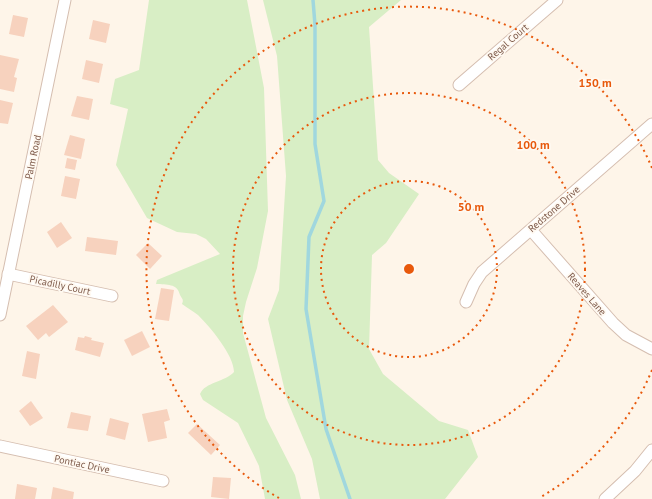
<svg xmlns="http://www.w3.org/2000/svg" width="652" height="499" font-family="'PT Sans',sans-serif">
	<style>
		.green { fill: #d8eec5 }
		.lines { fill: none; stroke-linecap: round; stroke-linejoin: round }
		.stream { stroke: #a0d7de; stroke-width: 3.5 }
		.building { fill: #f7d2be }
		.street-casing { stroke: #d5beb0; stroke-width: 13 }
		.street { stroke: #fff; stroke-width: 11 }
		.ring { fill: none; stroke: #e8590c; stroke-width: 2; stroke-dasharray: 2 4 }
		.labels { text-anchor: middle; dominant-baseline: central; stroke-width: 3.5; stroke-linejoin: round; paint-order: stroke }
		.street-label { font-size: 10px; fill: #7d5949; stroke: #fff9f1 }
		.centre { fill: #e8590c; stroke: #fff9f1; stroke-width: 2 }
		.ring-label { font-size: 12px; text-anchor: middle; font-weight: bold; fill: #e8590c; stroke: #fff9f1; stroke-width: 3.5; stroke-linejoin: round; paint-order: stroke }
	</style>
	<rect width="100%" height="100%" fill="#fef5e9"/>
	<!-- green -->
	<g class="green">
		<path d="M149,0H247L264,88L268,211L257,268L246,302L243,316V333L266,418L295,475L301,499H265L259,466L238,423L203,400L200,394C205,382 225,382 234,372C234,355 210,327 198,315C193,311 187,308 182,304C184,299 182,299 180,295C177,283 167,285 156,284L157,280L220,254L206,239L196,234L177,232L147,218L116,165L128,109L110,104L115,79L139,70Z"/>
		<path d="M263,0H401L369,27L378,160L389,173L419,194L386,243L372,255L369,349L383,374L439,421L468,430L478,457L445,499H320L312,459L287,400L268,319L279,290L286,176L277,56Z"/>
	</g>
	<g class="lines">
		<!-- stream -->
		<path class="stream" d="M313,0L315,25V144L324,201L309,237L306,309L326,429L350,499"/>
	</g>
	<!-- building -->
	<g class="building">
		<path d="M13,15L28,18L24,37L9,34Z"/>
		<path d="M93,20L110,24L106,43L89,39Z"/>
		<path d="M0,55L19,59L14,77L17,78L14,92L0,89Z"/>
		<path d="M86,60L103,64L99,83L82,79Z"/>
		<path d="M77,96L93,99L89,120L71,116Z"/>
		<path d="M0,100L13,103L8,124L0,123Z"/>
		<path d="M70,135L85,139L81,159L64,155Z"/>
		<path d="M67,158L77,160L75,170L65,168Z"/>
		<path d="M65,176L80,179L76,199L61,196Z"/>
		<path d="M61,222L72,238L57,248L47,232Z"/>
		<path d="M87,237L118,241L116,255L85,251Z"/>
		<path d="M148,243L162,256L150,269L136,255Z"/>
		<path d="M161,288L174,290L169,321L155,319Z"/>
		<path d="M53,305L68,322L49,337L46,333L38,340L26,326Z"/>
		<path d="M142,331L150,347L132,356L124,340Z"/>
		<path d="M85,336L92,338L91,340L104,343L100,357L75,350L78,337L84,338Z"/>
		<path d="M27,351L40,354L36,379L22,376Z"/>
		<path d="M31,401L43,418L30,426L19,411Z"/>
		<path d="M167,409L170,420L164,422L167,438L148,442L142,414Z"/>
		<path d="M71,412L91,416L88,431L67,428Z"/>
		<path d="M110,418L129,423L125,440L106,435Z"/>
		<path d="M197,424L220,445L211,455L188,433Z"/>
		<path d="M213,477L231,478L229,499L211,497Z"/>
		<path d="M17,484L37,488L35,499H15Z"/>
		<path d="M53,487L74,492L73,499H51Z"/>
	</g>
	<g class="lines">
		<defs>
			<g id="street">
				<path d="M459,85L557,0"/>
				<path d="M531,230L613,323L626,335L652,349"/>
				<path d="M8,274L112,296"/>
				<path d="M466,302L474,284L482,272L652,124"/>
				<path d="M0,315L65,0"/>
				<path d="M0,446L163,481"/>
				<path d="M605,499L635,471L652,450"/>
			</g>
		</defs>
		<!-- street casing -->
		<use href="#street" class="street-casing"/>
		<!-- street -->
		<use href="#street" class="street"/>
	</g>
	<!-- distance rings -->
	<g class="ring">
		<circle cx="409" cy="269" r="88"/>
		<circle cx="409" cy="269" r="176"/>
		<path d="M652 370A263 263 0 0 1 539 498M279 498A263 263 0 1 1 652 168"/>
	</g>
	<g class="labels">
		<!-- street labels -->
		<g class="street-label">
			<text transform="translate(508 42) rotate(-41)">Regal Court</text>
			<text transform="translate(33 157) rotate(-78)">Palm Road</text>
			<text transform="translate(554 209) rotate(-41)">Redstone Drive</text>
			<text transform="translate(60 285) rotate(12)">Picadilly Court</text>
			<text transform="translate(587 294) rotate(49)">Reaves Lane</text>
			<text transform="translate(82 464) rotate(12)">Pontiac Drive</text>
		</g>
	</g>
	<circle cx="409" cy="269" r="6" class="centre"/>
	<g class="ring-label">
		<text x="595" y="87">150 m</text>
		<text x="533" y="149">100 m</text>
		<text x="471" y="211">50 m</text>
	</g>
</svg>
